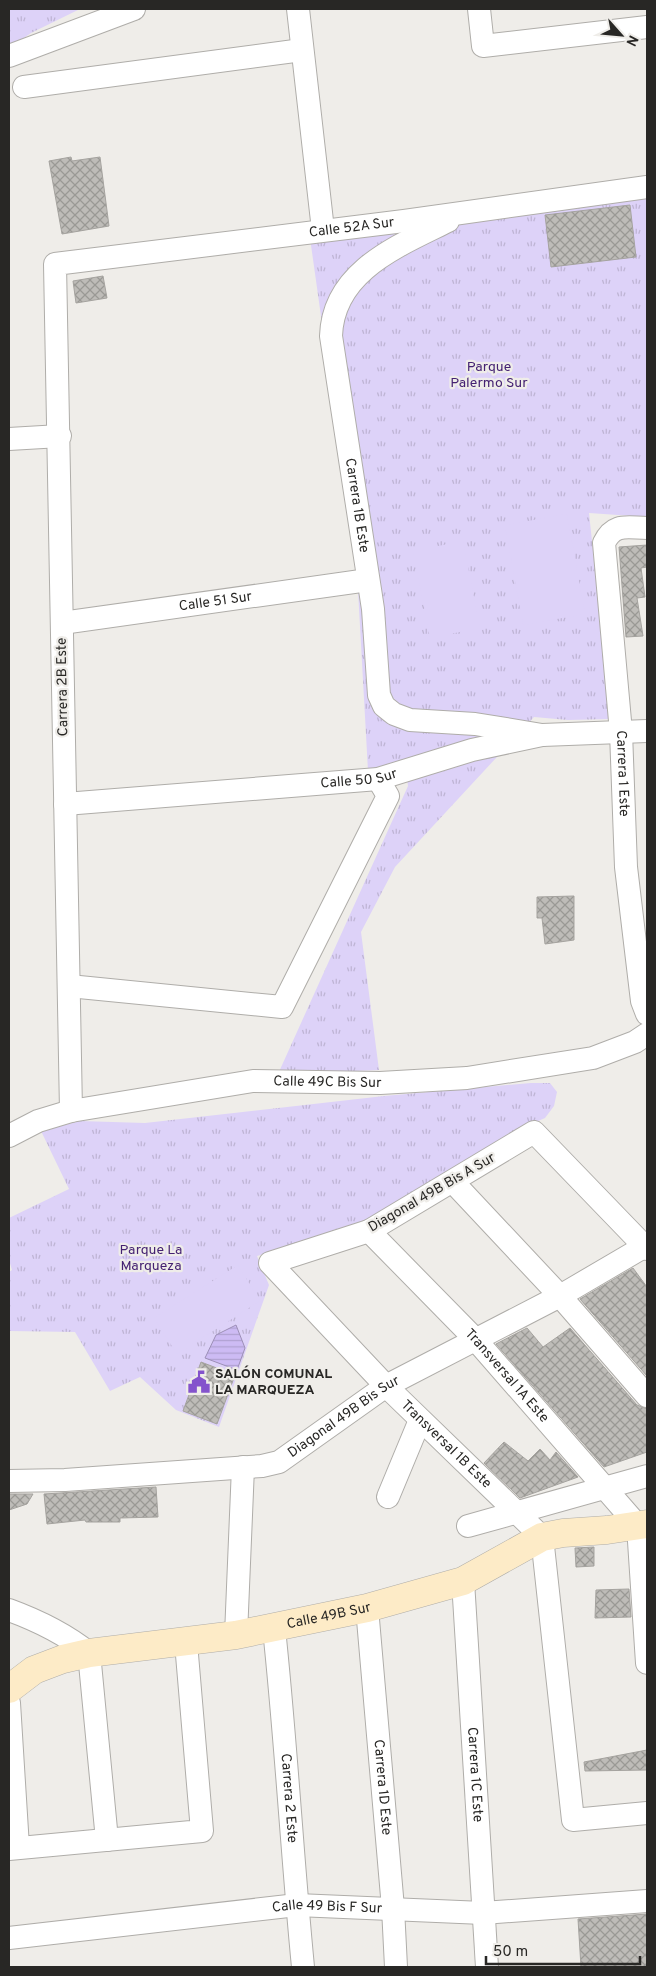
<svg xmlns="http://www.w3.org/2000/svg" width="656" height="1976" font-family="Overpass,sans-serif">
	<style>
		.grass { fill: url(#grass-tufts) }
		.pitch { fill: #ddd2f8 }
		.water { fill: url(#water-rules); stroke: #9c8fb6 }
		.building { fill: url(#building-cross-hatch); stroke: #a5a39f }
		.lines { fill: none; stroke-linecap: round; stroke-linejoin: round }
		.street-casing { stroke: #afada9; stroke-width: 24 }
		.secondary-casing { stroke: #afada9; stroke-width: 29 }
		.street { stroke: #fff; stroke-width: 22 }
		.secondary { stroke: #fdebc7; stroke-width: 28 }
		.labels { text-anchor: middle; dominant-baseline: central; stroke-width: 4.5; stroke-linejoin: round; paint-order: stroke }
		.street-label { font-size: 14px; fill: #282725; stroke: #efede9 }
		.park-label { font-size: 14px; fill: #452272; stroke: #efede9 }
		.poi-label { font-size: 14px; font-weight: bold; fill: #282725; stroke: #efede9; text-anchor: start }
	</style>
	<defs>
		<pattern id="grass-tufts" width="24" height="20" patternUnits="userSpaceOnUse" patternTransform="scale(1.25)"><rect width="24" height="20" fill="#ddd2f8"/><path d="M3 7l-1-3M5 7V3M7 7l1-3M15 17l-1-3M17 17v-4M19 17l1-3" fill="none" stroke="#beb4d4"/></pattern>
		<pattern id="water-rules" width="6" height="5" patternUnits="userSpaceOnUse" patternTransform="scale(1.25)"><rect width="6" height="5" fill="#cdbbf4"/><path d="M0 2.5h6" fill="none" stroke="#b0a1d1"/></pattern>
		<pattern id="building-cross-hatch" width="8" height="8" patternUnits="userSpaceOnUse" patternTransform="scale(1.25)"><rect width="8" height="8" fill="#bebcb8"/><path d="M0 0l8 8M0 8l8-8" fill="none" stroke="#9a9995"/></pattern>
	</defs>
	<rect width="100%" height="100%" fill="#efede9"/>
	<!-- grass -->
	<g class="grass">
		<path d="M9,9H80L31,33L9,48Z"/>
		<path d="M647,198V517L589,513L611,719L568,720L534,717L395,867L361,932L379,1070L278,1074L408,786L405,764L368,771L357,572L310,238Z"/>
		<path d="M531,1083H550L557,1092L554,1106L545,1118L515,1131L365,1223L257,1256L269,1285L219,1427L176,1410L140,1377L110,1391L75,1332L9,1331V1272L12,1270L9,1260V1218L69,1189L41,1131L80,1121L145,1123L384,1096Z"/>
	</g>
	<!-- pitch -->
	<g class="pitch">
		<path d="M567,514L585,614L523,625L505,525Z"/>
		<path d="M463,541L480,628L430,638L413,551Z"/>
		<path d="M238,1265L260,1301L177,1354L154,1318Z"/>
	</g>
	<!-- water -->
	<path class="water" d="M236,1325L245,1348L237,1370L205,1358L216,1335Z"/>
	<!-- building -->
	<g class="building">
		<path d="M71,157L72,161L100,157L109,226L62,234L49,161Z"/>
		<path d="M630,205L636,257L551,267L545,215Z"/>
		<path d="M103,276L107,298L76,303L73,281Z"/>
		<path d="M647,545V567L641,568L645,597L637,598L643,636L626,637L619,547Z"/>
		<path d="M574,896V940L545,944L542,918H537V897Z"/>
		<path d="M633,1268L647,1287V1376L580,1299Z"/>
		<path d="M527,1328L543,1347L570,1328L637,1405L647,1409V1452L604,1467L496,1344Z"/>
		<path d="M201,1362L235,1375L217,1424L183,1411Z"/>
		<path d="M504,1442L528,1461L540,1449L550,1460L556,1452L578,1477L520,1498L484,1463Z"/>
		<path d="M156,1487L158,1517L120,1518V1522H86L85,1520L47,1524L44,1494Z"/>
		<path d="M9,1494H33L27,1504L9,1510Z"/>
		<path d="M594,1547V1566L576,1567L575,1548Z"/>
		<path d="M629,1589L631,1617L595,1618L596,1590Z"/>
		<path d="M647,1750V1770L585,1771L584,1762Z"/>
		<path d="M647,1914V1967H581L578,1919Z"/>
	</g>
	<g class="lines">
		<defs>
			<g id="street">
				<path d="M298,9L323,230"/>
				<path d="M479,9L483,46L647,27"/>
				<path d="M9,56L134,9"/>
				<path d="M24,87L302,50"/>
				<path id="s1" d="M448,221C398,246 333,271 331,336L373,609L379,695L384,706L394,714L410,720L475,724L542,735"/>
				<path d="M9,439L60,436"/>
				<path id="s2" d="M647,528C628,528 614,522 604,543L621,732L626,867L642,1001L647,1014"/>
				<path id="s3" d="M62,623L368,580"/>
				<path id="s4" d="M65,804L378,779L472,750L542,735L647,731"/>
				<path d="M69,986L282,1007L388,796L378,779"/>
				<path id="s5" d="M71,1111L55,264L404,221L647,187"/>
				<path id="s6" d="M9,1136L38,1121L71,1111L253,1081L380,1083L467,1078L593,1058L635,1042L647,1034"/>
				<path d="M453,1182L560,1296L647,1396"/>
				<path id="s7" d="M369,1231L475,1339L638,1526L647,1663"/>
				<path id="s8" d="M647,1249L534,1132L369,1231L270,1263L386,1386L542,1537L573,1820L647,1813"/>
				<path id="s9" d="M9,1481L65,1480L262,1466L279,1462L386,1386L560,1296L647,1245"/>
				<path d="M388,1497L420,1420"/>
				<path d="M468,1526L647,1476"/>
				<path id="s10" d="M463,1581L487,1967"/>
				<path id="s11" d="M367,1608L393,1908L396,1967"/>
				<path d="M9,1610C39,1621 64,1633 89,1653L107,1840"/>
				<path id="s12" d="M274,1629C286,1741 292,1854 303,1967"/>
				<path d="M236,1635L243,1467"/>
				<path d="M9,1703L18,1847"/>
				<path d="M9,1849L202,1831L186,1643"/>
				<path id="s13" d="M9,1938L297,1905L483,1913L647,1901"/>
			</g>
			<g id="secondary">
				<path id="s14" d="M9,1689L34,1670L63,1659L89,1653L236,1635L367,1608L463,1581L542,1537L563,1533L607,1530L647,1524"/>
			</g>
		</defs>
		<!-- street casing -->
		<use href="#street" class="street-casing"/>
		<!-- secondary casing -->
		<use href="#secondary" class="secondary-casing"/>
		<!-- street -->
		<use href="#street" class="street"/>
		<!-- secondary -->
		<use href="#secondary" class="secondary"/>
	</g>
	<!-- icons -->
	<defs>
		<symbol id="civic-bare" viewBox="-9 -9 18 18"><path d="M-.6-6.5H3V-4.5H.6V-3L4-1V1h2V6H-6V1h2V-1L-.6-3ZM-1.2 2.5V6h2.4V2.5Z" fill="#8453cc" stroke="#efede9" stroke-width="2.5" paint-order="stroke"/></symbol>
	</defs>
	<g fill-rule="evenodd">
		<use href="#civic-bare" x="183" y="1366" width="32" height="32"/>
	</g>
	<g class="labels">
		<!-- street labels -->
		<g class="street-label">
			<text stroke="none"><textPath href="#s5" startOffset="1146">Calle 52A Sur</textPath></text>
			<text stroke="none"><textPath href="#s1" startOffset="345">Carrera 1B Este</textPath></text>
			<text stroke="none"><textPath href="#s3" startOffset="155">Calle 51 Sur</textPath></text>
			<text transform="translate(63 687) rotate(-91)">Carrera 2B Este</text>
			<text stroke="none"><textPath href="#s2" startOffset="281">Carrera 1 Este</textPath></text>
			<text stroke="none"><textPath href="#s4" startOffset="295">Calle 50 Sur</textPath></text>
			<text stroke="none"><textPath href="#s6" startOffset="326">Calle 49C Bis Sur</textPath></text>
			<text transform="translate(432 1193) rotate(-30)">Diagonal 49B Bis A Sur</text>
			<text stroke="none"><textPath href="#s7" startOffset="200">Transversal 1A Este</textPath></text>
			<text stroke="none"><textPath href="#s9" startOffset="350">Diagonal 49B Bis Sur</textPath></text>
			<text stroke="none"><textPath href="#s8" startOffset="712">Transversal 1B Este</textPath></text>
			<text stroke="none"><textPath href="#s14" startOffset="332">Calle 49B Sur</textPath></text>
			<text stroke="none"><textPath href="#s10" startOffset="194">Carrera 1C Este</textPath></text>
			<text stroke="none"><textPath href="#s11" startOffset="180">Carrera 1D Este</textPath></text>
			<text stroke="none"><textPath href="#s12" startOffset="170">Carrera 2 Este</textPath></text>
			<text stroke="none"><textPath href="#s13" startOffset="320">Calle 49 Bis F Sur</textPath></text>
		</g>
		<!-- park labels -->
		<g class="park-label">
			<text x="489" y="367">Parque<tspan x="489" dy="16">Palermo Sur</tspan></text>
			<text x="151" y="1250">Parque La<tspan x="151" dy="16">Marqueza</tspan></text>
		</g>
		<!-- poi labels -->
		<g class="poi-label">
			<text x="215" y="1374">SALÓN COMUNAL<tspan x="215" dy="16">LA MARQUEZA</tspan></text>
		</g>
	</g>
	<!-- border -->
	<rect width="656" height="1976" fill="none" stroke="#282725" stroke-width="20"/>
	<!-- north arrow -->
	<g transform="translate(621 35) rotate(117)" stroke="#efede9" stroke-width="4" paint-order="stroke">
	<path d="M0-4L9 19L0 12L-9 19Z" fill="#282725"/>
	<text y="-8" font-size="14" font-weight="bold" text-anchor="middle" fill="#282725">N</text>
	</g>
	<!-- scale -->
	<path d="M486 1956v8h154v-8" fill="none" stroke="#282725" stroke-width="2.5"/>
	<text x="493" y="1956" font-size="15" fill="#282725" stroke="#efede9" stroke-width="4" paint-order="stroke">50 m</text>
</svg>
